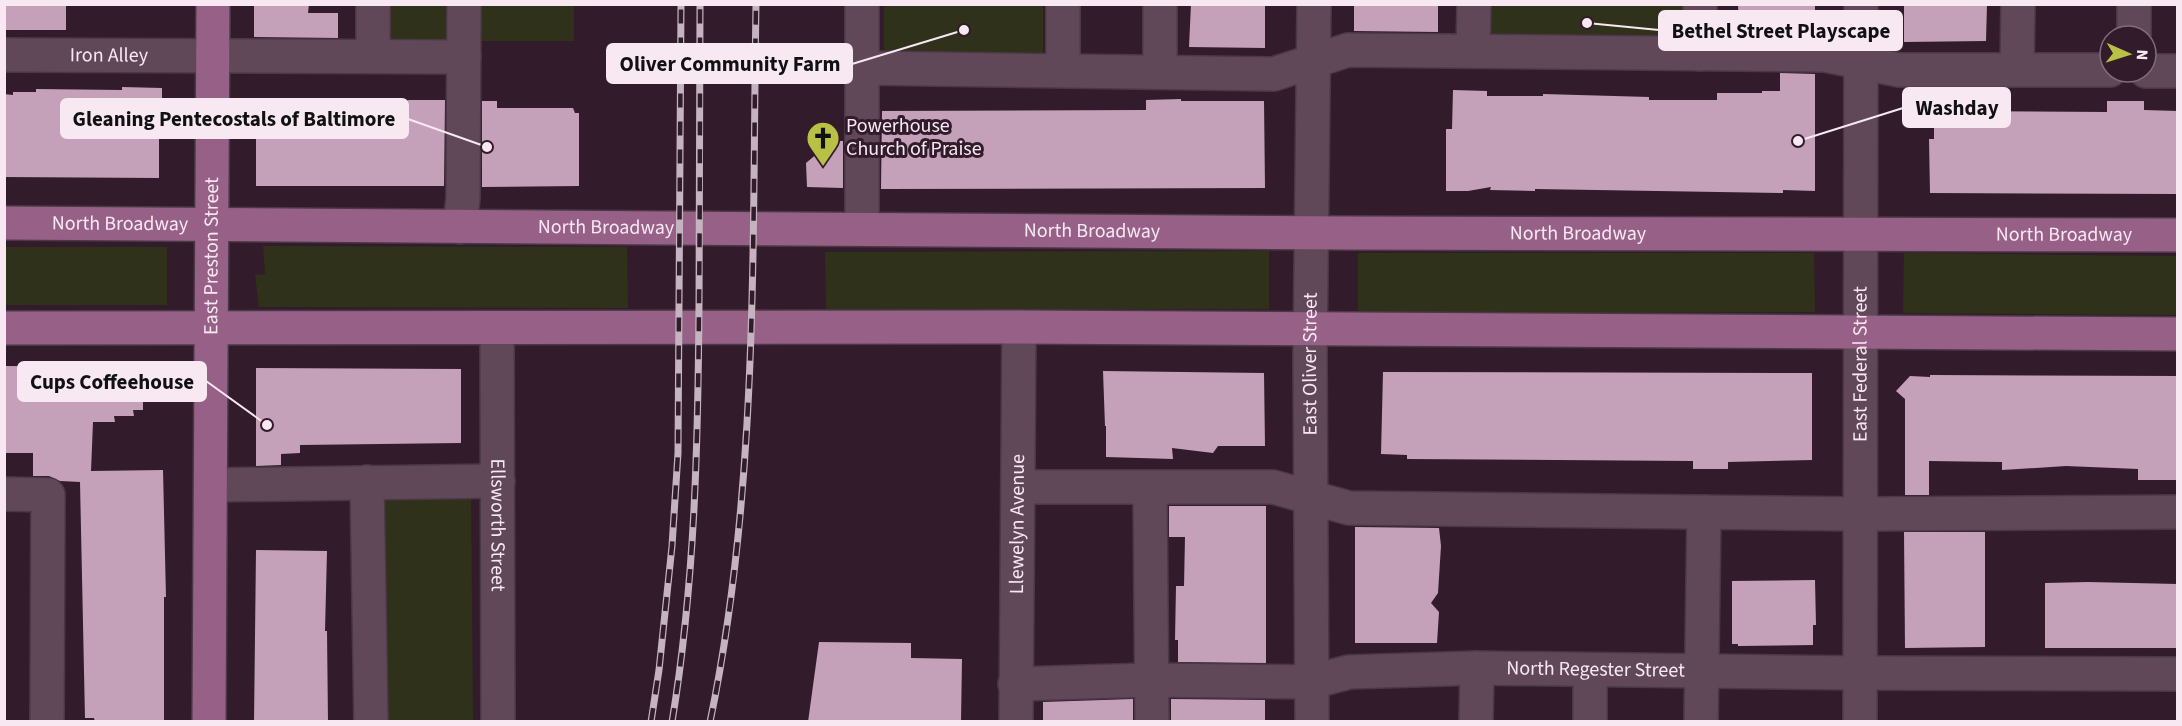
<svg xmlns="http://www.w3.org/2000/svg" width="2182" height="726" font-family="'Source Sans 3',sans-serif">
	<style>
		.green { fill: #2f311a }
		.building { fill: #c4a1b9 }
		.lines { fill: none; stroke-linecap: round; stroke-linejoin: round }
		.minor-casing { stroke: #4a3845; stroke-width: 36 }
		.major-casing { stroke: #4a3845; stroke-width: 36 }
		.minor { stroke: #614859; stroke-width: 33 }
		.major { stroke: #966087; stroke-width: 33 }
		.rail-casing { stroke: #c4b4bf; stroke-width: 7 }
		.rail { stroke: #321c2b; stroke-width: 4.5; stroke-dasharray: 14; stroke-linecap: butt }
		.labels { text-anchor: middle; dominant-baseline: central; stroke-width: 6; stroke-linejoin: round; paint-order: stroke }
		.street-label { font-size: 20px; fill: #f7e8f2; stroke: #321c2b }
		.poi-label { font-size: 20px; fill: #f7e8f2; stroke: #321c2b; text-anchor: start }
		.leader { fill: none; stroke: #f7e8f2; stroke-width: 2 }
		.callout-dot { fill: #f7e8f2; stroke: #321c2b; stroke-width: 2 }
		.callout { fill: #f7e8f2; stroke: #f7e8f2; stroke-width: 2 }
		.callout-label { font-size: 21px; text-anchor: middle; font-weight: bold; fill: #111 }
	</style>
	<rect width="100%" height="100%" fill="#321c2b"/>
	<!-- green -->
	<g class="green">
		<path d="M379,5H456L455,47L379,46Z"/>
		<rect x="474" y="5" width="100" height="36"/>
		<path d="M884,5H1043V56L884,57Z"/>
		<path d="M1483,5H1690V45L1483,41Z"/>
		<path d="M263,246L627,247L628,308L259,307L255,275L265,274Z"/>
		<rect x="5" y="247" width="162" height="58"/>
		<path d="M1269,251V309L826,310L825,252Z"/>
		<path d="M1358,253H1814L1815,312L1358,314Z"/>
		<path d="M1904,253L2177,256V315L1903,313Z"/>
		<path d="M379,488H471L473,721H380Z"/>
	</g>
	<!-- building -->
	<g class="building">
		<rect x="4" y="4" width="62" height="26"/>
		<path d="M254,4H309L308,13H338V38L254,37Z"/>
		<path d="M1191,4H1265V48L1189,47Z"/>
		<path d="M1354,4H1438V32L1354,31Z"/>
		<path d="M1738,4H1815V36L1739,35Z"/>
		<path d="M1904,4H1987L1986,41L1904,42Z"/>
		<path d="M1780,73L1815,74V191L1783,190V193L1535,189V191L1490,190L1491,187L1468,191H1446V129H1452L1453,90L1487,91V96H1543V94L1649,97V100H1717V93H1762V91H1780Z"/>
		<path d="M122,87L162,88V119H159V178L4,177V94L13,95V92H36V89L122,90Z"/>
		<path d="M1181,99V101H1264L1265,188L881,189L882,111L1146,110V100Z"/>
		<path d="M409,100H445L444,186H256V122L334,120L346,102L401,103Z"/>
		<path d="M482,101H497V108H573L575,113H579V186L482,187Z"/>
		<path d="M2107,101H2144V110L2178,111V194L1930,193L1929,139H1934V120L1940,111L2107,112Z"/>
		<path d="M832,141H843V188L807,187L806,163Z"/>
		<path d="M4,366L163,367L162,391H143V410H133L134,416H114L115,422H93L91,471L163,470L166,597H164V722H95L94,718H85L80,482L60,481L49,476H33V453H4Z"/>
		<path d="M256,368L461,369V443L300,445V453L281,454V465L256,466Z"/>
		<path d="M1103,371L1264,373L1265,446H1218L1213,453L1172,448L1173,459L1106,457V426H1105Z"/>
		<path d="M1383,372L1812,373V460L1728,462V469H1693V461L1407,459V455L1381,454Z"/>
		<path d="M1930,375L2178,376L2176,480H2138V469L2066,466L2002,470V462L1929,461V495H1905V399L1896,391L1910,376L1930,377Z"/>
		<path d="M1169,506H1266V663L1178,662V640H1175L1176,586H1184L1185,537H1169Z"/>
		<path d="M1355,527L1439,528L1441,546L1438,593L1431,603L1439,612L1437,643H1355Z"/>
		<path d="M1904,532H1985V647L1905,648Z"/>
		<path d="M256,550L327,551L325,631H327L328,722H254Z"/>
		<path d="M1815,580L1816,625H1813V645L1738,646V644H1732V581Z"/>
		<path d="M2088,582L2178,584V648H2045V583Z"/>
		<path d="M819,642L911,643V658L962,659L961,722H808Z"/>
		<path d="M1133,699V722H1043V702Z"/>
		<path d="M1171,699L1265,700V722H1171Z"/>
	</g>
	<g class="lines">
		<defs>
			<g id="minor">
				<path d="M1160,4V72"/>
				<path d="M2134,36V4"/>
				<path d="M1473,51L1474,4"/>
				<path d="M1700,54V4"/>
				<path id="s1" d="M4,55L464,57"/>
				<path d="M373,56V4"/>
				<path d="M863,68L1274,74L1348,50L1825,55L1899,70H2110"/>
				<path d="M2017,69L2018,4"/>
				<path d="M1063,70V4"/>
				<path d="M2146,71H2178"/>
				<path d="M460,227L463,198L464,4"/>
				<path d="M862,229V4"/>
				<path id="s2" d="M497,329L498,722"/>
				<path d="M367,482L371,722"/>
				<path d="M211,485L498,481"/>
				<path d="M1019,487H1273L1349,508L1860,514L2178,512"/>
				<path d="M1150,488L1152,722"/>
				<path d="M4,494L48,495L47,722"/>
				<path id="s3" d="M1015,684L1152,680L1311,682L1349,672L1477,668L1860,673L2178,674"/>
				<path id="s4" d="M1016,722L1019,327"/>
				<path id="s5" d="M1312,722L1310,358L1314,4"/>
				<path d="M1476,722L1477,668"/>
				<path d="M1590,722V670"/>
				<path d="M1701,722L1704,512"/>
				<path id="s6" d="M1860,722L1861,4"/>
			</g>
			<g id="major">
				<path id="s7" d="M4,223L1350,233L2178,235"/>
				<path d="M4,328L1019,327L2178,334"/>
				<path id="s8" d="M209,722L213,4"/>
			</g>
		</defs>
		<!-- minor casing -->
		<use href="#minor" class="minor-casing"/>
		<!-- major casing -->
		<use href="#major" class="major-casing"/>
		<!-- minor -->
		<use href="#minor" class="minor"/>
		<!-- major -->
		<use href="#major" class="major"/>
		<defs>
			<g id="rail">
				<path d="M651,722L659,670L672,546L678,453L681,4"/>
				<path d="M672,722C695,583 698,444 699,305C700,205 700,105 700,4"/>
				<path d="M710,722C759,487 752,243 756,4"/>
			</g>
		</defs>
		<!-- rail casing -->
		<use href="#rail" class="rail-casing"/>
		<!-- rail -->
		<use href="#rail" class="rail"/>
	</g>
	<!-- icons -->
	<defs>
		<symbol id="church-pin" viewBox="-11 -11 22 30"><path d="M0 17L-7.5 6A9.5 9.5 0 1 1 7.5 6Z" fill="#b9c046" stroke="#321c2b"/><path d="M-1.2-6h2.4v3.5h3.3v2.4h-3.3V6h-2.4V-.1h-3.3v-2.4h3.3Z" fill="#111"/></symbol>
	</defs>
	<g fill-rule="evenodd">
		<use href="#church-pin" x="804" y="119" width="38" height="52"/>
	</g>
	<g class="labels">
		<!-- street labels -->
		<g class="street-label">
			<text stroke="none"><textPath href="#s1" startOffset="105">Iron Alley</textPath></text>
			<text stroke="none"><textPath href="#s7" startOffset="116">North Broadway</textPath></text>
			<text stroke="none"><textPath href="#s7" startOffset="602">North Broadway</textPath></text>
			<text stroke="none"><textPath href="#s7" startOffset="1088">North Broadway</textPath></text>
			<text stroke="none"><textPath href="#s7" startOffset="1574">North Broadway</textPath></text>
			<text stroke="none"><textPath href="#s7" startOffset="2060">North Broadway</textPath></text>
			<text stroke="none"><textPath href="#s8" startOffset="466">East Preston Street</textPath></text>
			<text stroke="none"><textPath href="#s5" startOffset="358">East Oliver Street</textPath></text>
			<text stroke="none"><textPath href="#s6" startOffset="358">East Federal Street</textPath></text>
			<text stroke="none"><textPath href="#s4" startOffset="198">Llewelyn Avenue</textPath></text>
			<text stroke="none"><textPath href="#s2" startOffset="196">Ellsworth Street</textPath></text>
			<text stroke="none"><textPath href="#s3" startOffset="582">North Regester Street</textPath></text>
		</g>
		<!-- poi labels -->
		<g class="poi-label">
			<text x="846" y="126">Powerhouse<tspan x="846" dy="23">Church of Praise</tspan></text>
		</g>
	</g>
	<!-- callouts -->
	<path class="leader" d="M1587 23L1659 30M964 30L852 64M1798 141L1903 108M487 147L408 119M267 425L206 381"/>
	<g class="callout-dot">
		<circle cx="1587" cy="23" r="6"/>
		<circle cx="964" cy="30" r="6"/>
		<circle cx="1798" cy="141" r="6"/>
		<circle cx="487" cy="147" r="6"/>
		<circle cx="267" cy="425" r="6"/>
	</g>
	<g class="callout">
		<rect x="1659" y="11" width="243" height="39" rx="6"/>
		<rect x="607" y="44" width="245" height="39" rx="6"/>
		<rect x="1903" y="88" width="107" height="39" rx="6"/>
		<rect x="61" y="99" width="347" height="39" rx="6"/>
		<rect x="18" y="362" width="188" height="39" rx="6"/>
	</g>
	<g class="callout-label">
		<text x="1781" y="38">Bethel Street Playscape</text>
		<text x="730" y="71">Oliver Community Farm</text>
		<text x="1957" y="115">Washday</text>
		<text x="234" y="126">Gleaning Pentecostals of Baltimore</text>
		<text x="112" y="389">Cups Coffeehouse</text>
	</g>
	<!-- border -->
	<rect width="2182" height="726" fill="none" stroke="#f7e8f2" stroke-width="12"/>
	<!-- north arrow -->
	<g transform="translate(2128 54) rotate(93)"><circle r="28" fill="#321c2b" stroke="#816e7b" stroke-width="1.5"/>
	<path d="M0-4.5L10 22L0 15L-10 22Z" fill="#b9c046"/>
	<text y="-9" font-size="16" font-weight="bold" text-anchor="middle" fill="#f7e8f2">N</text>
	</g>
</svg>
